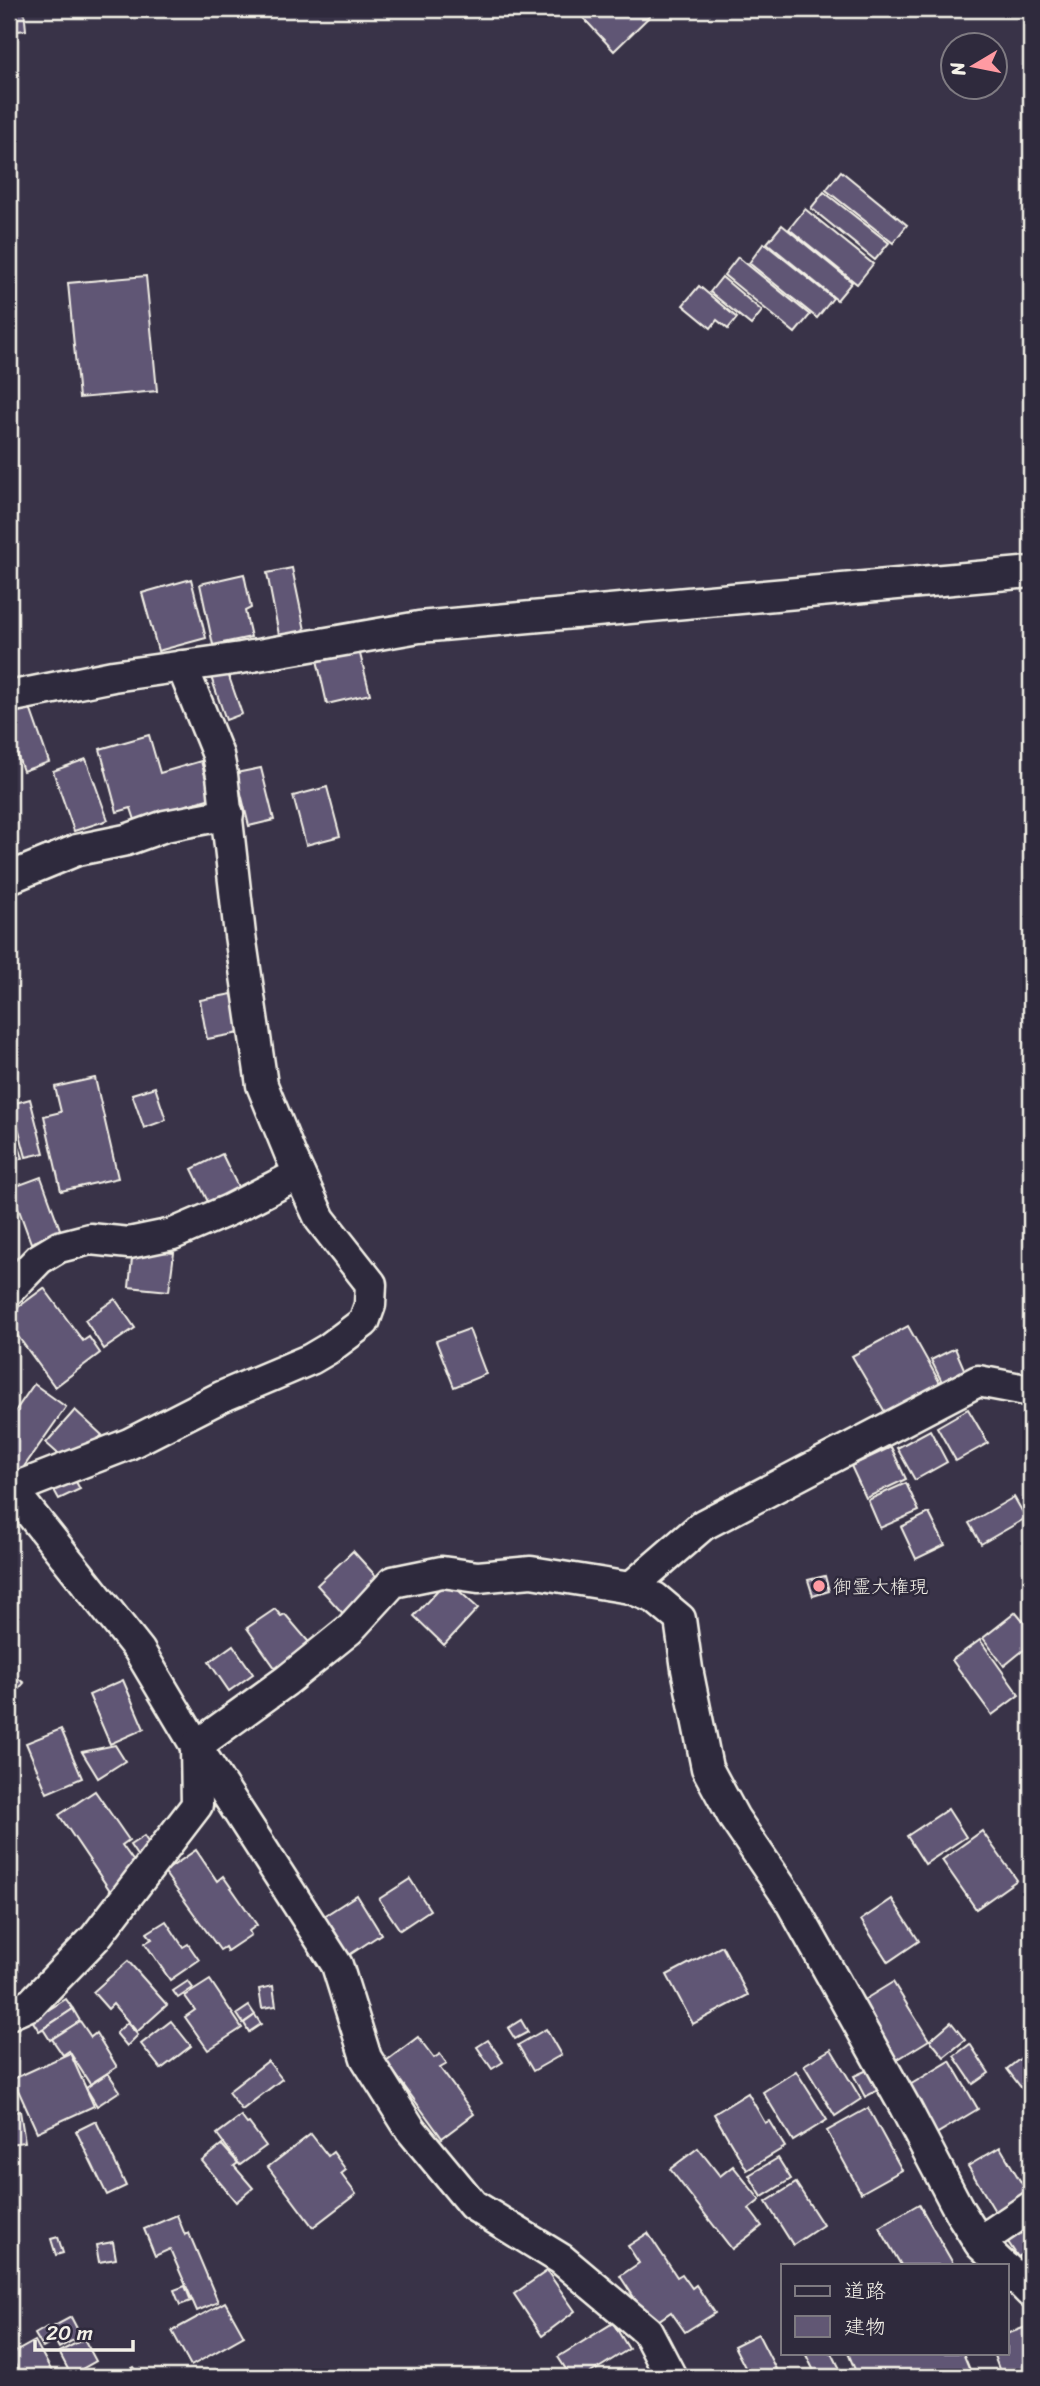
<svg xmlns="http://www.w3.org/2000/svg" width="1040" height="2386" font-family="Sriracha,'Klee One',sans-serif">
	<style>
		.building { fill: #615774; stroke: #f4f1e8; stroke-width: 2 }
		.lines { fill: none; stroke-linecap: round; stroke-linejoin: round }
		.minor-casing { stroke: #f4f1e8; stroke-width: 35 }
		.minor { stroke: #2f2a3d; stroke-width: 30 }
		.poi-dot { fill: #ff9aa2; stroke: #2f2a3d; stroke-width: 2.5 }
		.labels { text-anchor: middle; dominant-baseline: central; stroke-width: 5; stroke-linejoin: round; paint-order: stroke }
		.poi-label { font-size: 19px; fill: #f4f1e8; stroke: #2f2a3d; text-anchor: start }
	</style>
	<rect width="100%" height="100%" fill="#393348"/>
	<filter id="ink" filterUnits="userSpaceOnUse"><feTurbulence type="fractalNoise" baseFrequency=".0143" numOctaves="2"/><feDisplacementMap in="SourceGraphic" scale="14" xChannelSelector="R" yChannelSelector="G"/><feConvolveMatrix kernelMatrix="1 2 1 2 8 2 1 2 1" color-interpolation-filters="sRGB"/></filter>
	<g filter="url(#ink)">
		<!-- building -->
		<g class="building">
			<path d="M9,9H24L26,30L9,32Z"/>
			<path d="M575,9H643L650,16L614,51Z"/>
			<path d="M841,171L907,225L893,243L826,190Z"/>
			<path d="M824,192L889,243L875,260L811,208Z"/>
			<path d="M805,209L873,264L857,284L789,229Z"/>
			<path d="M782,225L852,282L837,300L767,243Z"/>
			<path d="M764,243L833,298L817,318L749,263Z"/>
			<path d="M738,257L810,315L795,333L724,275Z"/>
			<path d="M146,276L157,391L79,398L68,283Z"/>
			<path d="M722,277L762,311L751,325L710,292Z"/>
			<path d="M699,286L737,318L728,329L717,320L711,328L683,305Z"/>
			<path d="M292,568L306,635L280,640L267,573Z"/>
			<path d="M244,574L251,608L245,611L251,637L213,645L200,584Z"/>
			<path d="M191,579L206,638L158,651L142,593Z"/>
			<path d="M359,650L370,694L327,704L317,660Z"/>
			<path d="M227,671L242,714L226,720L211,677Z"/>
			<path d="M29,705L49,762L23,771L9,731V712Z"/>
			<path d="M149,735L160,773L201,761L211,798L135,820L131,808L117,812L100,749Z"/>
			<path d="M86,759L108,820L74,831L53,771Z"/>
			<path d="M261,768L274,820L249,826L236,773Z"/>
			<path d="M327,787L340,836L306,845L293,796Z"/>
			<path d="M232,994L240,1033L207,1039L200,1000Z"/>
			<path d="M95,1078L118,1178L61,1191L44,1116L61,1112L55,1087Z"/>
			<path d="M155,1087L166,1120L144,1128L132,1094Z"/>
			<path d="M30,1099L44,1153L26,1157L12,1104Z"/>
			<path d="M9,1119L23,1158L9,1163Z"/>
			<path d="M222,1154L240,1191L210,1206L192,1169Z"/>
			<path d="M41,1177L61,1232L31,1243L11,1188Z"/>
			<path d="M133,1249L174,1253L169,1291L129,1287Z"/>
			<path d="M44,1288L83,1341L89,1337L100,1353L55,1387L9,1324V1314Z"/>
			<path d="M115,1299L135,1328L104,1349L85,1320Z"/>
			<path d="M908,1326L940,1383L885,1412L852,1356Z"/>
			<path d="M469,1329L486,1374L454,1387L436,1341Z"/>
			<path d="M955,1348L965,1371L942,1382L931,1360Z"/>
			<path d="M34,1384L66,1407L16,1478L9,1473V1420Z"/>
			<path d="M968,1409L988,1443L956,1461L937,1427Z"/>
			<path d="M75,1410L102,1435L82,1457L65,1460L46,1443Z"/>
			<path d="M930,1430L947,1462L915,1480L897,1448Z"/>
			<path d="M891,1447L906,1479L866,1498L851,1466Z"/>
			<path d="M75,1480L80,1489L59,1499L54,1490Z"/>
			<path d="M906,1483L919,1511L880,1528L868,1500Z"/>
			<path d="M1014,1497L1026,1518L981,1544L969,1523Z"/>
			<path d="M929,1513L945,1545L916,1559L901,1527Z"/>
			<path d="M353,1551L383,1584L347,1618L317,1585Z"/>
			<path d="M825,1576L829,1591L813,1596L808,1580Z"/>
			<path d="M447,1580L478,1608L444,1645L414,1616Z"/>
			<path d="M275,1609L281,1616L285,1614L313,1647L278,1672L247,1628Z"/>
			<path d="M1016,1612L1031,1630V1644L1004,1666L983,1638Z"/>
			<path d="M980,1640L1019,1695L992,1715L952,1660Z"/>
			<path d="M233,1645L253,1674L229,1691L209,1662Z"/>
			<path d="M16,1677L24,1683L15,1693L9,1685Z"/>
			<path d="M123,1680L144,1729L110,1744L89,1695Z"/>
			<path d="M61,1729L82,1778L47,1793L26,1743Z"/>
			<path d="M115,1745L125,1761L98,1778L82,1752Z"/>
			<path d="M95,1791L129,1840L122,1845L139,1869L136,1875L111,1892L59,1815Z"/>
			<path d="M948,1809L966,1837L925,1864L907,1836Z"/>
			<path d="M982,1831L1017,1880L976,1909L942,1860Z"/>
			<path d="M144,1836L154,1851L140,1860L130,1845Z"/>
			<path d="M196,1850L217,1881L223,1876L257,1925L249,1931L251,1935L227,1951L225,1947L220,1950L164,1872Z"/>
			<path d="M410,1879L430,1910L400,1930L379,1899Z"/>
			<path d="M357,1895L381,1934L340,1961L315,1922Z"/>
			<path d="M892,1899L919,1941L888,1962L861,1920Z"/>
			<path d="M166,1921L183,1947L188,1944L199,1960L170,1980L145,1943L152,1939L147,1933Z"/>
			<path d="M722,1946L748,1995L693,2024L667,1975Z"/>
			<path d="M128,1961L167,2005L137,2032L113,2004L108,2009L93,1992Z"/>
			<path d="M210,1980L242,2028L208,2050L185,2017L195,2010L185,1996Z"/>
			<path d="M188,1981L193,1988L178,1998L173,1991Z"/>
			<path d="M893,1982L929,2040L890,2064L854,2006Z"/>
			<path d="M273,1986L276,2006L262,2008L259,1989Z"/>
			<path d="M66,1999L73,2009L39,2031L32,2020Z"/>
			<path d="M249,2006L255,2015L243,2023L237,2014Z"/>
			<path d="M73,2009L80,2021L50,2040L43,2029Z"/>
			<path d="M255,2015L261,2024L249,2032L244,2023Z"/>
			<path d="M521,2020L528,2032L515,2039L508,2028Z"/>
			<path d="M80,2021L91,2037L96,2033L117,2067L90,2084L69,2051L63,2055L52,2039Z"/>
			<path d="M171,2021L191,2046L161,2069L141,2044Z"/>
			<path d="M951,2022L965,2040L944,2057L930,2040Z"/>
			<path d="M127,2023L138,2035L127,2046L116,2033Z"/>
			<path d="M546,2029L561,2055L533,2071L518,2045Z"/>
			<path d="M418,2037L434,2058L440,2054L447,2064L440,2068L474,2114L442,2138L386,2061Z"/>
			<path d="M488,2040L503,2062L492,2069L477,2047Z"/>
			<path d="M970,2044L989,2073L973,2084L954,2056Z"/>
			<path d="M831,2049L861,2099L835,2116L804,2065Z"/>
			<path d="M1031,2050V2090L1026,2094L1007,2069Z"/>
			<path d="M70,2053L94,2106L37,2132L13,2079Z"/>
			<path d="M268,2061L282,2079L242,2110L228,2092Z"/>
			<path d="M950,2061L978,2109L936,2134L908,2086Z"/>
			<path d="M874,2067L884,2087L865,2097L854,2076Z"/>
			<path d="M796,2071L827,2120L793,2141L763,2092Z"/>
			<path d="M108,2073L120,2091L97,2106L86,2088Z"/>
			<path d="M748,2093L765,2123L769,2121L785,2147L747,2170L714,2114Z"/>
			<path d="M868,2108L902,2170L861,2193L827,2131Z"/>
			<path d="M20,2111L25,2142L9,2144V2113Z"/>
			<path d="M241,2116L247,2124L249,2123L266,2146L240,2165L217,2134Z"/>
			<path d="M96,2121L126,2186L107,2195L76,2131Z"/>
			<path d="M311,2134L328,2156L333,2152L346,2170L341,2174L356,2194L313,2227L268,2167Z"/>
			<path d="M222,2145L238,2163L234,2166L253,2188L236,2202L202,2161Z"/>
			<path d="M1000,2147L1031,2199L999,2218L968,2166Z"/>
			<path d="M698,2148L720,2176L733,2166L760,2200L749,2209L762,2226L732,2249L670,2169Z"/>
			<path d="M778,2158L791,2179L762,2197L749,2175Z"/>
			<path d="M796,2183L823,2225L793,2245L766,2202Z"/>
			<path d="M919,2204L954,2265H901L879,2227Z"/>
			<path d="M177,2215L185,2235L189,2233L218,2302L197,2311L170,2249L155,2256L144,2229Z"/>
			<path d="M1031,2221V2248L1018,2257L1006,2239Z"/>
			<path d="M648,2233L677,2277L682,2274L692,2288L696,2285L715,2313L685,2332L671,2312L652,2325L620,2276L639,2263L628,2246Z"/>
			<path d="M58,2237L63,2253L56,2255L51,2239Z"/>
			<path d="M113,2242L116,2259L99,2262L96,2245Z"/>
			<path d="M547,2271L575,2311L542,2336L514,2294Z"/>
			<path d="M185,2286L191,2301L180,2305L174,2290Z"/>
			<path d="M225,2302L244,2336L191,2366L172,2331Z"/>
			<path d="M71,2317L81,2336L59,2348L49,2329Z"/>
			<path d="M613,2323L629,2349L584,2377H571L558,2357Z"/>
			<path d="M1031,2325V2377H1002L993,2353H1007V2334Z"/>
			<path d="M47,2327L55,2341L43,2348L35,2334Z"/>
			<path d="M758,2334L780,2377H750L734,2346Z"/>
			<path d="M84,2339L96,2361L71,2375L59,2352Z"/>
			<path d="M35,2341L55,2377H22L10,2355Z"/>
			<path d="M805,2353H832L844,2377H817Z"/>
			<path d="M848,2353H963L973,2377H858Z"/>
			<path d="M134,2367L141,2377H117Z"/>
		</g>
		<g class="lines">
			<defs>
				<g id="minor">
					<path d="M9,697L113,676L241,658L419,627L1031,572"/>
					<path d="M9,878L77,850L126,840L165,826L228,814"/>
					<path d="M9,1290L39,1259L59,1247L90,1239L129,1243L173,1234L229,1210L299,1174"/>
					<path d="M9,1486L139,1650L196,1746L337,1965L366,2058L411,2130L473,2205L561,2259L647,2331L671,2377"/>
					<path d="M13,1489L129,1444L221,1397L311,1359L328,1349L364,1322L370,1305L371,1284L320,1219L291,1156L262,1085L240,935L222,775L218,755L182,666"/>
					<path d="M630,1588L703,1525L978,1381L1031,1391"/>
					<path d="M196,1746L286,1681L349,1630L393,1582L442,1572L478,1577L531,1572L630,1588L655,1598L680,1619L687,1669L707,1768L734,1818L789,1899L905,2107L960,2212L981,2245L1002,2265"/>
					<path d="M9,2014L31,2004L95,1938L197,1805L196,1746"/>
					<path d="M979,2242L1031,2207"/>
					<path d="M1007,2269L1031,2293"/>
				</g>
			</defs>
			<!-- minor casing -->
			<use href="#minor" class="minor-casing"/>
			<!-- minor -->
			<use href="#minor" class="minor"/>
		</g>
	</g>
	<!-- markers -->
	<circle class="poi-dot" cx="819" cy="1586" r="7"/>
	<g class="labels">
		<!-- poi labels -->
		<g class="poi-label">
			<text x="833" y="1586">御霊大権現</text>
		</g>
	</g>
	<!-- margin -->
	<rect width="1040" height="2386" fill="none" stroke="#2f2a3d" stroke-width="35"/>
	<rect x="18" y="18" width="1005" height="2351" fill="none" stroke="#f4f1e8" stroke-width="2.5" filter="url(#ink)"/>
	<!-- legend -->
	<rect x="781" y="2264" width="228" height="91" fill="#2f2a3d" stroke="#7e7a81" stroke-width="2"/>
	<rect x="795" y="2286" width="35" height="10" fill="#2f2a3d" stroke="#7e7a81" stroke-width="2"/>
	<text x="844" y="2298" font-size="21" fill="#f4f1e8">道路</text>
	<rect x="795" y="2316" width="35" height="21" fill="#615774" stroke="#7e7a81" stroke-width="2"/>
	<text x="844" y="2334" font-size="21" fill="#f4f1e8">建物</text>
	<!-- north arrow -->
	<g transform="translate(974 66) rotate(260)"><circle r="33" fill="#2f2a3d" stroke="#7e7a81" stroke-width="2"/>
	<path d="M0-5L12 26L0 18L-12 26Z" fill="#ff9aa2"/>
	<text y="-10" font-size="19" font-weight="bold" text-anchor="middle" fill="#f4f1e8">N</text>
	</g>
	<!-- scale -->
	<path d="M35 2340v10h98v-10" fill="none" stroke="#f4f1e8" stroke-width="3.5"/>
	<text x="46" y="2340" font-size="21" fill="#f4f1e8" stroke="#2f2a3d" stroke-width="5" paint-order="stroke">20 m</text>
</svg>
